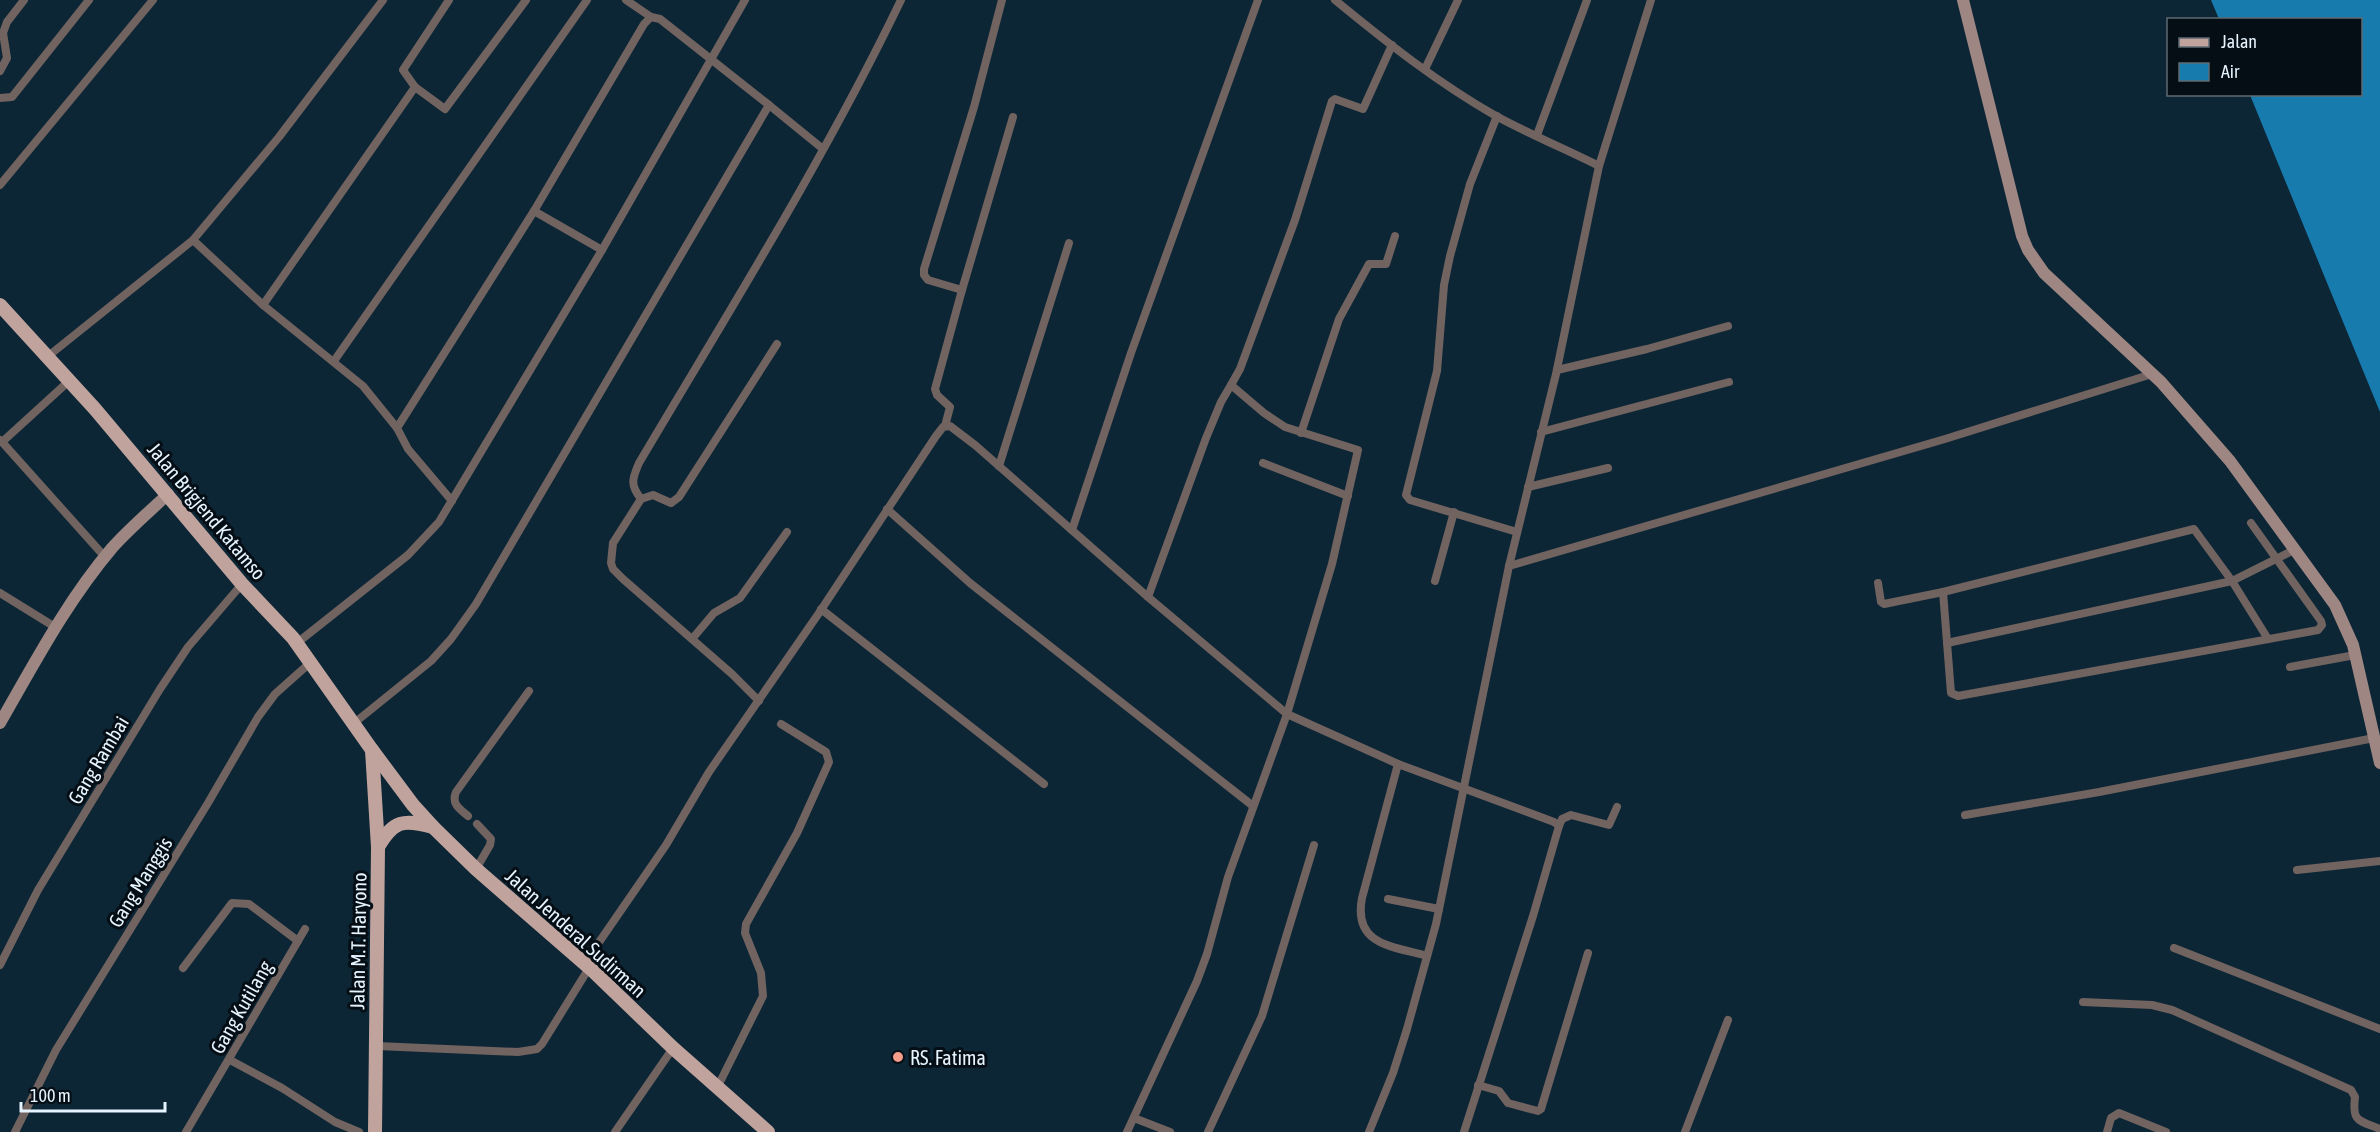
<svg xmlns="http://www.w3.org/2000/svg" width="2380" height="1132" font-family="'Asap Condensed',sans-serif">
	<style>
		.water { fill: #187bae }
		.lines { fill: none; stroke-linecap: round; stroke-linejoin: round }
		.street { stroke: #716360; stroke-width: 8 }
		.secondary { stroke: #9e8782; stroke-width: 12 }
		.primary { stroke: #c0a39d; stroke-width: 14 }
		.poi-dot { fill: #f49d8b; stroke: #050e15; stroke-width: 2 }
		.labels { text-anchor: middle; dominant-baseline: central; stroke-width: 6; stroke-linejoin: round; paint-order: stroke }
		.street-label { font-size: 20px; fill: #e5f4ff; stroke: #050e15 }
		.poi-label { font-size: 20px; fill: #e5f4ff; stroke: #050e15; text-anchor: start }
	</style>
	<rect width="100%" height="100%" fill="#0d2635"/>
	<!-- water -->
	<path class="water" d="M2211,0H2380V412L2250,95L2360,94V20L2219,19Z"/>
	<g class="lines">
		<!-- street -->
		<g class="street">
			<path d="M449,0L403,70L415,87L445,109L526,0"/>
			<path d="M626,0L651,17"/>
			<path d="M1335,0C1386,42 1438,83 1496,116C1529,134 1565,149 1599,166"/>
			<path d="M1425,69L1458,0"/>
			<path d="M0,71L7,58L3,33L7,22L24,0"/>
			<path d="M0,98L12,97L89,0"/>
			<path d="M769,105L823,149"/>
			<path d="M1497,116L1470,184L1450,256L1444,285L1437,371L1406,495L1410,500L1517,532"/>
			<path d="M1537,135L1587,0"/>
			<path d="M0,185L153,0"/>
			<path d="M534,211L602,250"/>
			<path d="M193,240L279,137L383,0"/>
			<path d="M962,290L1013,117"/>
			<path d="M263,305L415,87"/>
			<path d="M47,357L193,240L263,305L363,386L397,428"/>
			<path d="M334,361L587,0"/>
			<path d="M1557,370L1647,349L1728,326"/>
			<path d="M1231,385L1240,369L1295,220L1332,101L1335,99L1363,109L1392,45"/>
			<path d="M945,426L950,407L937,395L935,389L962,290L928,280L924,275V269L974,107L1002,0"/>
			<path d="M1541,432L1729,382"/>
			<path d="M1301,433L1339,319L1369,264H1386L1395,236"/>
			<path d="M0,440L2,442L69,381"/>
			<path d="M2,442L105,557"/>
			<path d="M1263,463L1348,496"/>
			<path d="M999,466L1069,243"/>
			<path d="M1528,487L1608,468"/>
			<path d="M641,499C630,485 632,479 639,463C729,311 824,160 901,0"/>
			<path d="M887,509L970,583L1253,806"/>
			<path d="M1072,530L1131,353L1258,0"/>
			<path d="M1509,566L1945,439L2152,374"/>
			<path d="M1435,581L1454,512"/>
			<path d="M1878,583L1881,602L1884,604L1943,592L2194,529L2232,581L2268,639"/>
			<path d="M1943,592L1951,693L1958,696L2318,630L2322,625L2321,621L2251,523"/>
			<path d="M0,593L55,627"/>
			<path d="M821,609L1044,784"/>
			<path d="M692,639L714,613L740,598L787,532"/>
			<path d="M297,643L408,555L439,522L602,250L745,0"/>
			<path d="M1947,643L2232,581L2294,550"/>
			<path d="M2290,667L2355,655"/>
			<path d="M759,701L732,674L623,579L613,569L611,563L613,543L641,499L653,495L671,503L679,497L777,344"/>
			<path d="M353,724L431,661L451,639L476,604L769,105L660,19L651,17L644,24L534,211L397,428L408,449L452,501"/>
			<path d="M1398,764L1362,898C1353,945 1392,946 1427,956"/>
			<path d="M1965,815L2099,792L2374,738"/>
			<path d="M468,816C460,809 451,804 456,792L529,691"/>
			<path d="M1559,826L1562,819L1571,815L1609,825L1617,807"/>
			<path d="M476,869L490,845L491,839L477,824"/>
			<path d="M2297,870L2380,861"/>
			<path d="M1388,899L1439,909"/>
			<path d="M2174,948L2380,1029"/>
			<path d="M584,964L666,845L709,772L819,613L936,436L943,427L950,426L975,445L1148,597L1287,714L1398,764L1554,822L1559,826L1533,916L1464,1132"/>
			<path d="M0,965L38,890L160,689L188,647L242,584"/>
			<path d="M183,968L232,903L249,904L298,941"/>
			<path d="M2083,1002L2152,1005L2172,1010L2351,1090L2355,1097C2352,1122 2358,1120 2380,1129"/>
			<path d="M377,1046L518,1052L537,1049L542,1044L589,968"/>
			<path d="M230,1060L282,1088L335,1122L359,1132"/>
			<path d="M1478,1085L1499,1091L1508,1103L1538,1111L1541,1109L1588,953"/>
			<path d="M717,1088L763,996L761,973L745,933L746,924L797,833L829,762L826,752L781,724"/>
			<path d="M1134,1118L1170,1132"/>
			<path d="M15,1132L56,1050L208,803L258,717L275,694L311,662"/>
			<path d="M186,1132L305,929"/>
			<path d="M615,1132L673,1048"/>
			<path d="M1127,1132L1197,981L1207,954L1228,877L1287,714L1332,564L1358,450L1285,427L1264,413L1231,385L1221,402L1206,438L1148,597"/>
			<path d="M1208,1132L1262,1016L1314,845"/>
			<path d="M1369,1132L1393,1073L1407,1029L1436,924L1509,566L1556,374L1599,166L1651,0"/>
			<path d="M1685,1132L1728,1020"/>
			<path d="M2107,1132L2111,1118L2119,1113L2166,1132"/>
		</g>
		<!-- secondary -->
		<g class="secondary">
			<path d="M1963,0L2022,236L2028,250L2044,273L2161,382L2230,461L2335,605L2353,645L2380,763"/>
			<path d="M0,723C34,664 67,601 112,548C129,529 149,512 168,494"/>
		</g>
		<!-- primary -->
		<g class="primary">
			<path d="M0,305L95,409L242,584L293,638L372,750L413,805L433,827L476,869L592,970L673,1048L768,1132"/>
			<path d="M372,750L378,847L375,1132"/>
			<path d="M378,847C394,820 403,819 433,827"/>
		</g>
	</g>
	<!-- markers -->
	<circle class="poi-dot" cx="898" cy="1057" r="6"/>
	<g class="labels">
		<!-- street labels -->
		<g class="street-label">
			<text transform="translate(207 511) rotate(50)">Jalan Brigjend Katamso</text>
			<text transform="translate(98 760) rotate(-59)">Gang Rambai</text>
			<text transform="translate(140 882) rotate(-58)">Gang Manggis</text>
			<text transform="translate(576 933) rotate(42)">Jalan Jenderal Sudirman</text>
			<text transform="translate(358 941) rotate(-89)">Jalan M.T. Haryono</text>
			<text transform="translate(241 1007) rotate(-60)">Gang Kutilang</text>
		</g>
		<!-- poi labels -->
		<g class="poi-label">
			<text x="910" y="1057">RS. Fatima</text>
		</g>
	</g>
	<!-- legend -->
	<rect x="2167" y="18" width="195" height="78" fill="#050e15" stroke="#5f6a73" stroke-width="1.5"/>
	<rect x="2179" y="38" width="30" height="9" fill="#c0a39d" stroke="#5f6a73" stroke-width="1.5"/>
	<text x="2221" y="48" font-size="18" fill="#e5f4ff">Jalan</text>
	<rect x="2179" y="63" width="30" height="18" fill="#187bae" stroke="#5f6a73" stroke-width="1.5"/>
	<text x="2221" y="78" font-size="18" fill="#e5f4ff">Air</text>
	<!-- scale -->
	<path d="M21 1102v9h144v-9" fill="none" stroke="#e5f4ff" stroke-width="3"/>
	<text x="30" y="1102" font-size="18" fill="#e5f4ff" stroke="#050e15" stroke-width="4.5" paint-order="stroke">100 m</text>
</svg>
